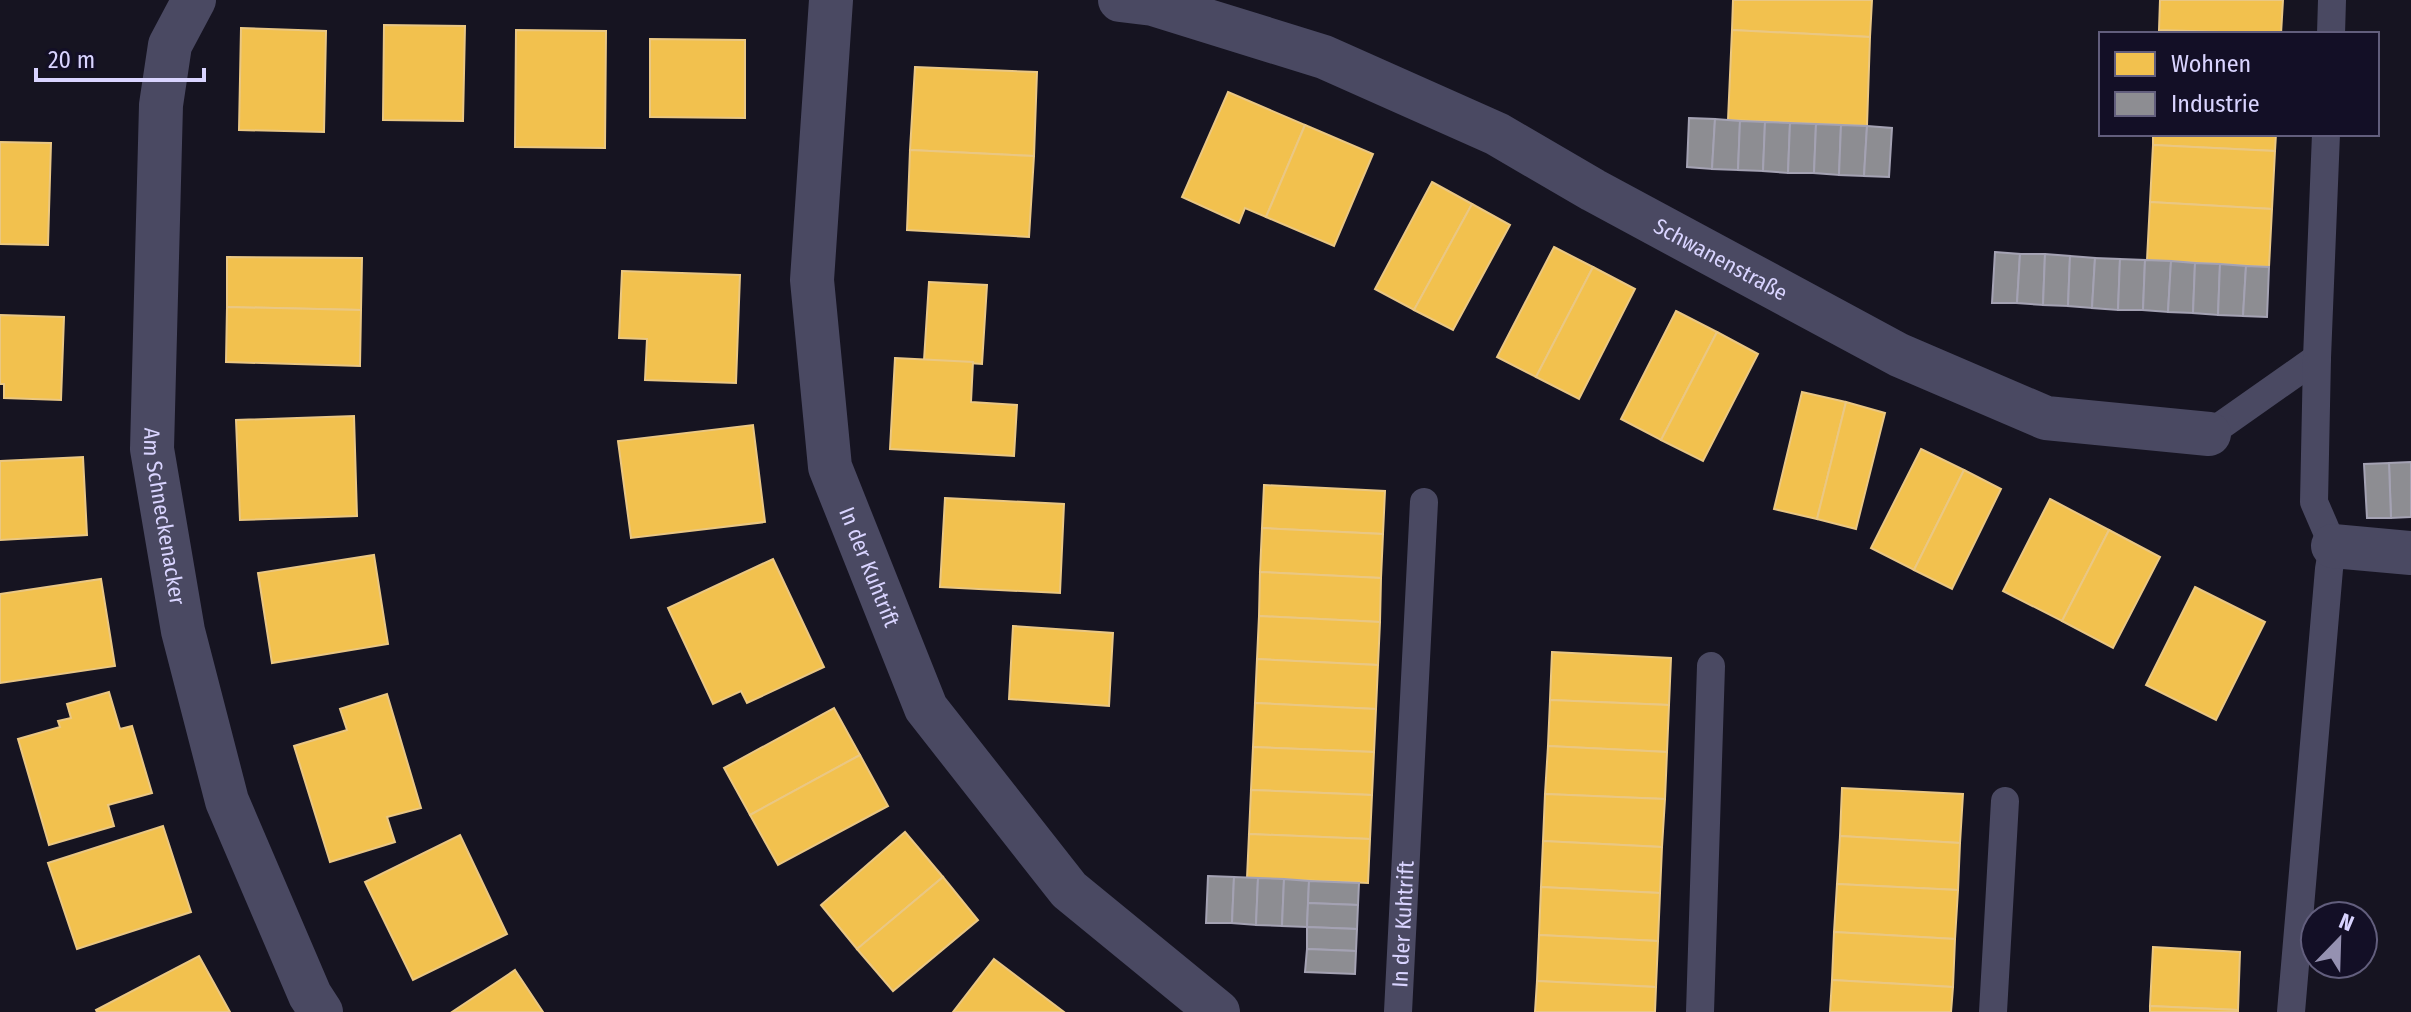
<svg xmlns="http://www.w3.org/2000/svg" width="2411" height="1012" font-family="'Fira Sans Condensed',sans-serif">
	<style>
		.homes { fill: #f2c14e; stroke: #eac783; stroke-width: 2 }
		.industry { fill: #8d8d92; stroke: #a4a2b3; stroke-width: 2 }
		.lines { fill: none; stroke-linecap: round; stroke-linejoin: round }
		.service { stroke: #4a4962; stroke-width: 28 }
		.minor { stroke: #4a4962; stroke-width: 44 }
		.labels { text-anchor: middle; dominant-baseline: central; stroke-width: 8; stroke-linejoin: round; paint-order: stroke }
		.street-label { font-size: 22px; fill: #d9d4ff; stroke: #130f26 }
	</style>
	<rect width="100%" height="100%" fill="#161421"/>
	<!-- homes -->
	<g class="homes">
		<path d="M1733,0H1872L1870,37L1732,30Z"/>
		<path d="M2160,0H2283L2281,34L2159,30Z"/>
		<path d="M384,25L465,26L463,121L383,120Z"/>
		<path d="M241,28L326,31L324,132L239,130Z"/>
		<path d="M516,30L606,31L605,148L515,147Z"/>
		<path d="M1732,30L1870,37L1867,126L1728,120Z"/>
		<path d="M650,39L745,40V118L650,117Z"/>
		<path d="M915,67L1037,72L1034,156L910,150Z"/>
		<path d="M1228,92L1305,125L1266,217L1245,208L1239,223L1182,197Z"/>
		<path d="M1305,125L1373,154L1334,246L1266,217Z"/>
		<path d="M2153,134H2276L2275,151L2153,145Z"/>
		<path d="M0,142L51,143L48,245L0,244Z"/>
		<path d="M2153,145L2275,151L2272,209L2150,202Z"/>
		<path d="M910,150L1034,156L1029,237L907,230Z"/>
		<path d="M1432,182L1472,204L1414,310L1375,289Z"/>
		<path d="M2150,202L2272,209L2269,267L2147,260Z"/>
		<path d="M1472,204L1510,225L1453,330L1414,310Z"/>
		<path d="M1554,247L1593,267L1536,377L1497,357Z"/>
		<path d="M227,257L362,258L361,310L227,307Z"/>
		<path d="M1593,267L1635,289L1579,399L1536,377Z"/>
		<path d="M622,271L740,275L736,383L645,380L647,339L619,338Z"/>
		<path d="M929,282L987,285L982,364L924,360Z"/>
		<path d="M227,307L361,310L360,366L226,362Z"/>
		<path d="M1676,311L1717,332L1661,440L1621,419Z"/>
		<path d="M0,315L64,317L61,400L4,398V384H0Z"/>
		<path d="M1717,332L1758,354L1703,461L1661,440Z"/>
		<path d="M895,358L973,362L971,402L1017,405L1014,456L890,449Z"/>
		<path d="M1802,392L1846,402L1817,519L1774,509Z"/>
		<path d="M1846,402L1885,413L1856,529L1817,519Z"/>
		<path d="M354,416L357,516L240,520L236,420Z"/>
		<path d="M753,425L765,522L631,538L618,441Z"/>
		<path d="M1921,449L1964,470L1914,570L1871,548Z"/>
		<path d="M83,457L87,535L0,540V461Z"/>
		<path d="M1964,470L2001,489L1952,589L1914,570Z"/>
		<path d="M1264,485L1385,491L1383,534L1262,528Z"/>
		<path d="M945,498L1064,504L1060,593L940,587Z"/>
		<path d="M2050,499L2109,530L2062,621L2003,591Z"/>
		<path d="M1262,528L1383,534L1381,578L1260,572Z"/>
		<path d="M2109,530L2160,557L2113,648L2062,621Z"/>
		<path d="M374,555L388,644L272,663L258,573Z"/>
		<path d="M773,559L824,667L747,703L741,691L713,704L668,608Z"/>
		<path d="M1260,572L1381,578L1380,622L1259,616Z"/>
		<path d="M101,579L115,666L0,683V594Z"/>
		<path d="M2195,587L2265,622L2216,720L2146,685Z"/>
		<path d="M1259,616L1380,622L1378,665L1257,659Z"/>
		<path d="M1013,626L1113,633L1109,706L1009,699Z"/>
		<path d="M1552,652L1671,658L1669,705L1550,700Z"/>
		<path d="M1257,659L1378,665L1376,709L1255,703Z"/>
		<path d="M109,692L120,729L132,726L152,793L108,805L114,826L49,845L18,739L60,727L58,721L71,718L67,704Z"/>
		<path d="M387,694L421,808L387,817L395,842L330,862L294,746L347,730L340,709Z"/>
		<path d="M1550,700L1669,705L1667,752L1548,746Z"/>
		<path d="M1255,703L1376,709L1374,752L1253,747Z"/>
		<path d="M834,708L860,755L750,815L724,768Z"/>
		<path d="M1548,746L1667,752L1665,799L1545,794Z"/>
		<path d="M1253,747L1374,752L1372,795L1251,790Z"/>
		<path d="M860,755L888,806L778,865L750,815Z"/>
		<path d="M1842,788L1963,794L1960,843L1840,836Z"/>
		<path d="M1251,790L1372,795L1370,839L1249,834Z"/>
		<path d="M1545,794L1665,799L1662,847L1543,841Z"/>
		<path d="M163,826L191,912L77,949L48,863Z"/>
		<path d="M905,832L943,877L857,949L821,905Z"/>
		<path d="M1249,834L1370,839L1368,883L1247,878Z"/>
		<path d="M460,835L507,934L413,980L365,882Z"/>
		<path d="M1840,836L1960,843L1958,890L1837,884Z"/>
		<path d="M1543,841L1662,847L1660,893L1541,887Z"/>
		<path d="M943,877L978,920L893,991L857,949Z"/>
		<path d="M1837,884L1958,890L1955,939L1834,932Z"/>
		<path d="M1541,887L1660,893L1658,941L1539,935Z"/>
		<path d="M1834,932L1955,939L1953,987L1832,980Z"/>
		<path d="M1539,935L1658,941L1656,987L1537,981Z"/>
		<path d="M2153,947L2240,952L2238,1010L2150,1006Z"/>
		<path d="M199,956L230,1012H97L96,1010Z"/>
		<path d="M994,959L1064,1012H953Z"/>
		<path d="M515,970L543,1012H452Z"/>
		<path d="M1832,980L1953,987L1951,1012H1830Z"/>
		<path d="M1537,981L1656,987L1655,1012H1535Z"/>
		<path d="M2150,1006L2238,1010V1012H2150Z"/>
	</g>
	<!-- industry -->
	<g class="industry">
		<path d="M1689,118L1715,119L1712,169L1687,167Z"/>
		<path d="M1715,119L1740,121L1738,170L1712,169Z"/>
		<path d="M1740,121L1765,122L1763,171L1738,170Z"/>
		<path d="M1765,122L1790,123L1788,173L1763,171Z"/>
		<path d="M1790,123L1816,124L1814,173H1788Z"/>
		<path d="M1816,124L1841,125L1839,175L1814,173Z"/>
		<path d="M1841,125L1867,126L1864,176L1839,175Z"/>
		<path d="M1867,126L1892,128L1889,177L1864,176Z"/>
		<path d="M1995,252L2020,254L2017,303H1992Z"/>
		<path d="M2020,254H2045L2043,305L2017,303Z"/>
		<path d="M2045,254L2070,256L2068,306L2043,305Z"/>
		<path d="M2070,256L2095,258L2092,308L2068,306Z"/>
		<path d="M2095,258L2120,259L2118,310L2092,308Z"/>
		<path d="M2120,259L2145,260L2143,310H2118Z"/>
		<path d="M2145,260L2171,261L2168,312L2143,310Z"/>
		<path d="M2171,261L2195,263L2193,313L2168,312Z"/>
		<path d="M2195,263L2220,264L2218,315L2193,313Z"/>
		<path d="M2220,264L2246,266L2243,316L2218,315Z"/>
		<path d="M2246,266L2269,267L2267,317L2243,316Z"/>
		<path d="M2411,462V517L2391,518L2389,463Z"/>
		<path d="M2389,463L2391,518H2367L2364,464Z"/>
		<path d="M1208,876L1234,877L1232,923H1206Z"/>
		<path d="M1234,877L1258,878L1256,925L1232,923Z"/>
		<path d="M1258,878L1284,879L1282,926L1256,925Z"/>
		<path d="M1284,879L1309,881L1307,927L1282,926Z"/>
		<path d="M1309,881L1359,883L1358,905L1308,903Z"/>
		<path d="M1308,903L1358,905L1357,929L1307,927Z"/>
		<path d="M1307,927L1357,929L1356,951L1307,949Z"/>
		<path d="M1307,949L1356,951L1355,974L1305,972Z"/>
	</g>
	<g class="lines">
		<!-- service -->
		<g class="service">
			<path d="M2331,34L2332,0"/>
			<path d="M2209,434L2317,358"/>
			<path id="s1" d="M1398,1012L1424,502"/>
			<path d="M1700,1012L1711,666"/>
			<path d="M1993,1012L2005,801"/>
			<path d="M2291,1012L2329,569L2333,546L2314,502L2317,358L2326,134"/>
		</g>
		<!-- minor -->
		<g class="minor">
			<path id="s2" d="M194,0L170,45L161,105L152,449L183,631L227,801L310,995L321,1012"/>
			<path id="s3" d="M831,0L812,280L830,467L926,708L1069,890L1218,1012"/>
			<path id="s4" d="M1120,0L1153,4L1324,57L1497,134L1593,190L1899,355L2046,418L2209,434"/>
			<path d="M2333,546L2411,553"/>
		</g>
	</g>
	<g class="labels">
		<!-- street labels -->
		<g class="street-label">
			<text stroke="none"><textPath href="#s4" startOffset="658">Schwanenstraße</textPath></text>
			<text stroke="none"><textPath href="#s2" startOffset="524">Am Schneckenacker</textPath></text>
			<text stroke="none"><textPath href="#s3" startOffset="576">In der Kuhtrift</textPath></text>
			<text stroke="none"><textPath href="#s1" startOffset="88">In der Kuhtrift</textPath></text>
		</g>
	</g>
	<!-- legend -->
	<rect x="2099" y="32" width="280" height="104" fill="#130f26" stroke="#625e7d" stroke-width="2"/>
	<rect x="2115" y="52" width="40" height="24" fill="#f2c14e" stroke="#625e7d" stroke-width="2"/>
	<text x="2171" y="72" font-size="24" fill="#d9d4ff">Wohnen</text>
	<rect x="2115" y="92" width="40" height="24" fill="#8d8d92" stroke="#625e7d" stroke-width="2"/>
	<text x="2171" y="112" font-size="24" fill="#d9d4ff">Industrie</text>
	<!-- north arrow -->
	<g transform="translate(2339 940) rotate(23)"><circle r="38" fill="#130f26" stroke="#625e7d" stroke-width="2"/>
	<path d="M0-6L14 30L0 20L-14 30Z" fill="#9591b1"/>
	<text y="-12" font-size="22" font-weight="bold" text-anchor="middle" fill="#d9d4ff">N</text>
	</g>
	<!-- scale -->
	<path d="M36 68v12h168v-12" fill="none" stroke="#d9d4ff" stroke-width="4"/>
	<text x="48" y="68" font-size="24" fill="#d9d4ff" stroke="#130f26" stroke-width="6" paint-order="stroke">20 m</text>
</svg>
